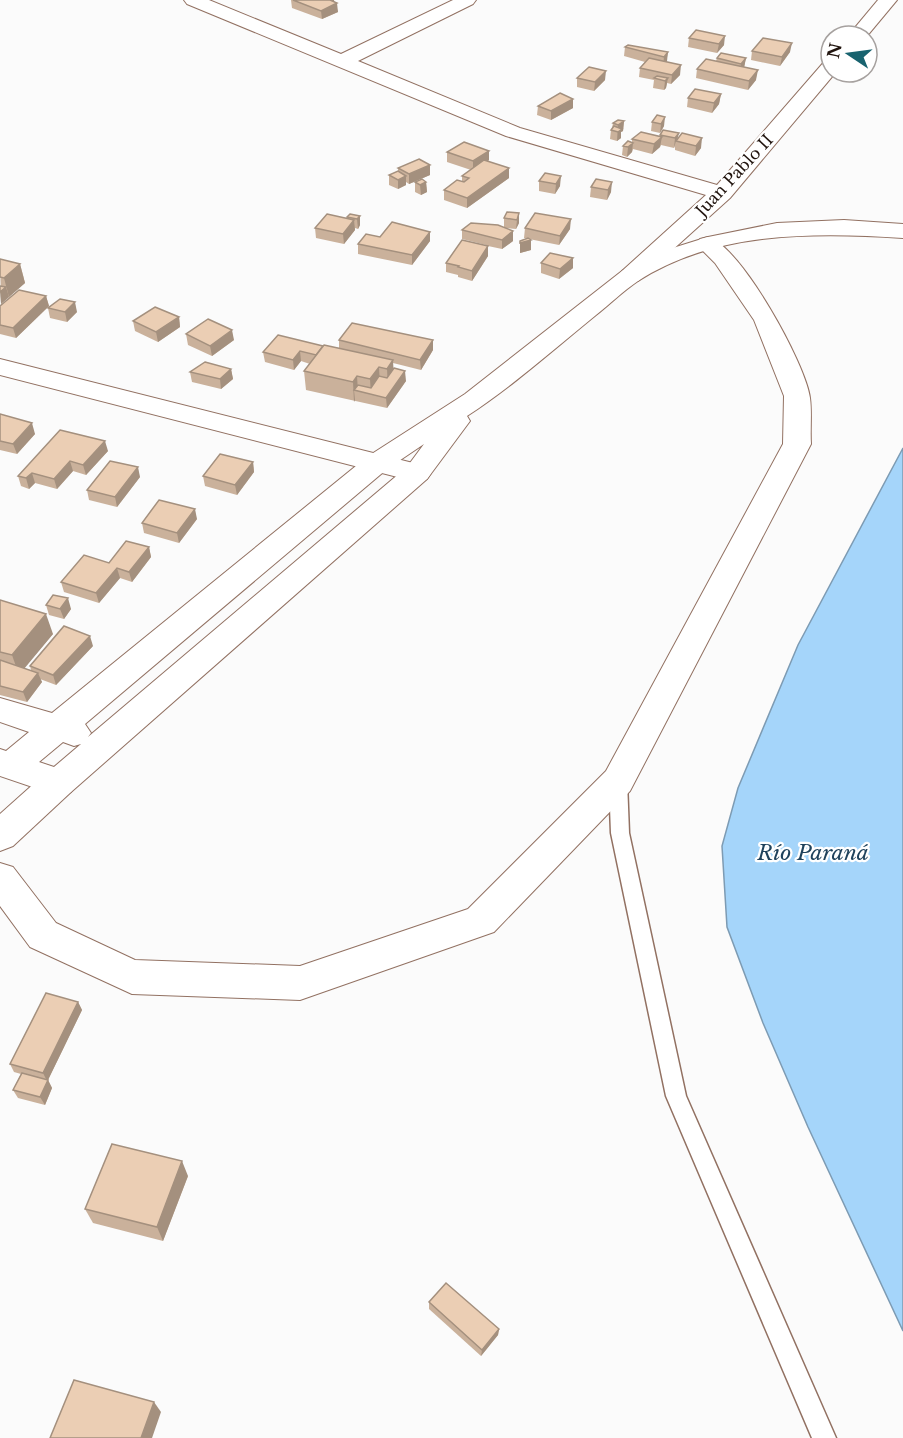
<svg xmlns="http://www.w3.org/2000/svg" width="903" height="1438" font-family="'Libre Baskerville',serif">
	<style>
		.water { fill: #a5d5fa; stroke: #7d9bb3; stroke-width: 1.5 }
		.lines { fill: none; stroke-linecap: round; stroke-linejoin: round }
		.lane-casing { stroke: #927162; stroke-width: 3 }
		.street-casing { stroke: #927162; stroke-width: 2 }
		.secondary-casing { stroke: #927162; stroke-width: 2 }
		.lane { fill: #fff; fill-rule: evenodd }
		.street { fill: #fff; fill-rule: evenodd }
		.secondary { fill: #fff; fill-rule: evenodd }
		.wall { fill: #cab19b }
		.shaded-wall { fill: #a4907e }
		.building { fill: #ebceb4; stroke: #a4907e; stroke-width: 1.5 }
		.labels { text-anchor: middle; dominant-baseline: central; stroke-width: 4.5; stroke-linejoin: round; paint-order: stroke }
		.far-street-label { font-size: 16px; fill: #21140e; stroke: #fff }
		.water-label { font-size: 21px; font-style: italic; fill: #1f425c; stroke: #fff }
	</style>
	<rect width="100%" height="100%" fill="#fbfbfb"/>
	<!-- water -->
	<path class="water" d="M903,448V1331L808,1127L763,1023L727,927L722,846L738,788L798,645Z"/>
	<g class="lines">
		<defs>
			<path id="lane" d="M618,774L624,776L627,781L629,833L686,1096L836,1438H812L666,1096L611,833L609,781L612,776Z"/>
			<g id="street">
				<path d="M184,0H209L341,54L453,0H476L473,4L358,61L520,128L717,185L824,62L831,60V72H836L730,198L638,281H622L618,276L622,271L706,195L506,136L187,4Z"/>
				<path d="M878,0H897L867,36H848Z"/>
				<path d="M708,237C740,245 806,364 810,398C812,413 810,429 811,444L630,791L494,932L300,1000L132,994L30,947L0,906V863L13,867L56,923L135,960L300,966L468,909L606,771L783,444L784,396L754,320L715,263L696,244L700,239Z"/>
				<path d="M0,359L417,464L427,467L431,473L427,479L417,482L0,375Z"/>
				<path d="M59,768L71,772L76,782L71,792L13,846L0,851V814L47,772Z"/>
			</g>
			<path id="secondary" d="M844,220L903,224V238C816,232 715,231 638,281C623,291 610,304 596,315C554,349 513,386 467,416L470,421L427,479L71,792L59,796L0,776V749L6,751L29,732L0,722V698L52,713L367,457L465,394L622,271L660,252L708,237L777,223ZM424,444L407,467L88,737L91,733L85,724L387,469ZM63,742L74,746L81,744L54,767L39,762Z"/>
		</defs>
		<!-- lane casing -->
		<use href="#lane" class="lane-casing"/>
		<!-- street casing -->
		<use href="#street" class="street-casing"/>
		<!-- secondary casing -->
		<use href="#secondary" class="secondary-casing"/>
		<!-- lane -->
		<use href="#lane" class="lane"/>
		<!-- street -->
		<use href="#street" class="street"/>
		<!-- secondary -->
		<use href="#secondary" class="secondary"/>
	</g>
	<!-- wall -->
	<g class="wall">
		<path d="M291,0H334L338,12L322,19L292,8Z"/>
		<path d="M689,38L724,45L717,53L688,47Z"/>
		<path d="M625,47L668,52L666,62L680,75L671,84L667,83L666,88L664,90L653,88L654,80L639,77L640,68L645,62L624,56Z"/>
		<path d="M752,51L790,52L780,66L751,60Z"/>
		<path d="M717,58H746L744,67L756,80L748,90L696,78L697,69L716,61Z"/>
		<path d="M577,78L605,80L594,91L577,87Z"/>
		<path d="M721,94L719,104L712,113L687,107L688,98Z"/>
		<path d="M538,106L573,108L551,120L537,115Z"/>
		<path d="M657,115L664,126L660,133L651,131L652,122Z"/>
		<path d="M624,121L623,131L621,132V138L617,141L610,139L611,130L612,128L613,123Z"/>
		<path d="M660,135L678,138L701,148L695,156L675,150V146L674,148L661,145L660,147L652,154L633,149L632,152L627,157L622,155L623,146L632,142V139L660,137Z"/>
		<path d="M489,151V160L488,161L509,178L467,208L444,200V190L462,181V176L471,170L447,162V152Z"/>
		<path d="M430,165V175L409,184L406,182V185L398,189L389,185V175L398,171V168Z"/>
		<path d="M545,173L560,186L555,194L539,191V181Z"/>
		<path d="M596,179L611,192L607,200L590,197L591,187Z"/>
		<path d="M415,182H426L427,192L421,195L415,192Z"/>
		<path d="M519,213V223L516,229L506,228L513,241L502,249L488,246V256L472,281L458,277V275L446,272V263L486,245L462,239V230L504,228V218Z"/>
		<path d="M360,216V225L358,229L355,228V230L344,244L316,238L315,228L347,218V217Z"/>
		<path d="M525,228L570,229L559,245L529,239L531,250L520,253V241L527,238H524Z"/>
		<path d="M380,237L430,241L412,265L358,254V244Z"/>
		<path d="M573,258V268L559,279L541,273V263Z"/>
		<path d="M0,259L20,264L25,283L1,304Z"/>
		<path d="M46,296L49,306L16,338L0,334V306Z"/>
		<path d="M48,308L77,312L67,322L50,318Z"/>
		<path d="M179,317L180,327L158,342L135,331L133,321Z"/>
		<path d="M186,334L234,340L212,356L188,345Z"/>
		<path d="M339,340H433V350L421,370L393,363V370L406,381L387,408L306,390L304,371L310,364L301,361L294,370L265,362L263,352L323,346L339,348Z"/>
		<path d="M231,369L233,379L221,389L192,382L190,372Z"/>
		<path d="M0,414L35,434L17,454L0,450Z"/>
		<path d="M60,430L108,451L86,475L73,471L57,489L35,483L29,489L21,486L18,476Z"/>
		<path d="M253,462L254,472L237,495L205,486L203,476Z"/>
		<path d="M140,477L117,507L89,500L87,490Z"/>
		<path d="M197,519L179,543L144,533L142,523Z"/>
		<path d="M149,547L151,557L132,582L120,578L99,603L64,592L61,582Z"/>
		<path d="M0,600L53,634L24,668L31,670L30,666L93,646L56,685L40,679L42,682L27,702L0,695Z"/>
		<path d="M46,605L71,609L64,619L49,615Z"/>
		<path d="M78,1002L82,1010L48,1080L52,1088L45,1105L18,1098L13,1090L21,1074L14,1072L10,1064Z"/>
		<path d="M188,1176L163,1241L93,1223L85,1209Z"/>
		<path d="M429,1302L499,1329L498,1335L481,1356L429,1309Z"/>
	</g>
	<!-- shaded-wall -->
	<g class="shaded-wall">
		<path d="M331,0H334V4L337,3L338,12L322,19L321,11Z"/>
		<path d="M725,36L724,45L717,53L719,44Z"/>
		<path d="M792,43L790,52L780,66L782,57Z"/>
		<path d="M668,52L667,61L663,66L664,57Z"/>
		<path d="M746,58L744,68L740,73L741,64Z"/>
		<path d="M681,65L680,75L671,84L672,75Z"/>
		<path d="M758,70L756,80L748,90L749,81Z"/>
		<path d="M606,71L605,80L594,91L595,82Z"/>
		<path d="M668,78L666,88L664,90L665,81Z"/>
		<path d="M721,94L719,104L712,113L714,103Z"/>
		<path d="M573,99V108L551,120V111Z"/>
		<path d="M665,117L664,126L660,133L661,124Z"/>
		<path d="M624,121L623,131L621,132V138L617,141L618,125Z"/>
		<path d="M679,133L677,141H676L674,148L675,138Z"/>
		<path d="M662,137L660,147L652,154L654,144Z"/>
		<path d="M702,138L701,148L695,156L696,146Z"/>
		<path d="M633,143L632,152L627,157L628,147Z"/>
		<path d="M489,151V160L473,171V161Z"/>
		<path d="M430,165V175L409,184V174Z"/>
		<path d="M509,168V178L467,208V198Z"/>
		<path d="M406,176V185L398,189V180Z"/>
		<path d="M561,176L560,186L555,194L556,184Z"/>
		<path d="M426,182L427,192L421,195L420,185Z"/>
		<path d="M612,182L611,192L607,200L608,190Z"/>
		<path d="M519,213V223L516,229L517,220Z"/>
		<path d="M360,216V225L358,229L357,219Z"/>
		<path d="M571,219L570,229L559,245L560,236Z"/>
		<path d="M354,220L355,230L344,244L343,234Z"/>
		<path d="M513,231V241L502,249V240Z"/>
		<path d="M430,232V241L412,265V255Z"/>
		<path d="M531,240V250L520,253V243Z"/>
		<path d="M488,246V256L472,281V271Z"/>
		<path d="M573,258V268L559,279L560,269Z"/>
		<path d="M20,264L25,283L9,297L4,278Z"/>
		<path d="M6,287L9,297L1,304L0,291Z"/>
		<path d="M46,296L49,306L16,338L13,328Z"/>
		<path d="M75,302L77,312L67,322L65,312Z"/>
		<path d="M179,317L180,327L158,342L156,332Z"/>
		<path d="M232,330L234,340L212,356L210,346Z"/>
		<path d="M433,340V350L421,370L420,360Z"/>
		<path d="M300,351L301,361L294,370L293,360Z"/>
		<path d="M393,360L394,380L388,388L387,369Z"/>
		<path d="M379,367L380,386L371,395L370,379Z"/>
		<path d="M231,369L233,379L221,389L220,379Z"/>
		<path d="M405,371L406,381L387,408L386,398Z"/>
		<path d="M357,376L358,391L354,390L355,400L354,402L353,382Z"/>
		<path d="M32,423L35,434L17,454L13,444Z"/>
		<path d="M105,441L108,451L86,475L83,465Z"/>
		<path d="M70,461L73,471L57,489L54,479Z"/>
		<path d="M253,462L254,472L237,495L235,485Z"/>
		<path d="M138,467L140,477L117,507L115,497Z"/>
		<path d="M32,473L35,483L29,489L26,478Z"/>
		<path d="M195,509L197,519L179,543L177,533Z"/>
		<path d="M149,547L151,557L132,582L129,572Z"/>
		<path d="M117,568L120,578L99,603L96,593Z"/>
		<path d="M68,598L71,609L64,619L60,609Z"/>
		<path d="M46,614L53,634L19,675L12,655Z"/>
		<path d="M90,636L93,646L56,685L53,675Z"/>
		<path d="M38,673L42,682L27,702L23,692Z"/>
		<path d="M78,1002L82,1010L48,1080L52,1088L45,1105L40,1097L47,1081L43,1073Z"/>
		<path d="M182,1161L188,1176L163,1241L157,1227Z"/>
		<path d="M499,1329L498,1335L481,1356L482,1350Z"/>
		<path d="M154,1402L161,1412L152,1438H141Z"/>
	</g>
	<!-- building -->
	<g class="building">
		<path d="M293,0H331H330L337,3L321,11Z"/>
		<path d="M696,30L725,36L719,44L689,38Z"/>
		<path d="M763,38L792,43L782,57L752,51Z"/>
		<path d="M628,45L668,52L664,57L625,47Z"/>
		<path d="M721,53L746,58L741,64L717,58Z"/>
		<path d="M649,58L681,65L672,75L640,68Z"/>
		<path d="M706,59L758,70L749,81L697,69Z"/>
		<path d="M589,67L606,71L595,82L577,78Z"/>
		<path d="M657,76L668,78L665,81L654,78Z"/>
		<path d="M695,89L721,94L714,103L688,98Z"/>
		<path d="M560,93L573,99L551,111L538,106Z"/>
		<path d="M657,115L665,117L661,124L652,122Z"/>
		<path d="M618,120L624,121L618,125L613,123Z"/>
		<path d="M614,126L622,129L618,132L611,130Z"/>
		<path d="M663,130L679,133L675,138L660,135Z"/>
		<path d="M641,132L662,137L654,144L632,139Z"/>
		<path d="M682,133L702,138L696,146L676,141Z"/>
		<path d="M628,141L633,143L628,147L623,146Z"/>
		<path d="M464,142L489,151L473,161L447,152Z"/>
		<path d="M419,159L430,165L409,174L398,168Z"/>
		<path d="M484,160L509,168L467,198L444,190L457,180L464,182L469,178L462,176Z"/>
		<path d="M398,171L406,176L398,180L389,175Z"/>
		<path d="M545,173L561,176L556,184L539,181Z"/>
		<path d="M422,179L426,182L420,185L415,182Z"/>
		<path d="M596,179L612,182L608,190L591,187Z"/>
		<path d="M507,212L519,213L517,220L504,218Z"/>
		<path d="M535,213L571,219L560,236L525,228Z"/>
		<path d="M327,214L354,220L343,234L315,228Z"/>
		<path d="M350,214L360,216L357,219L347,217Z"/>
		<path d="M392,222L430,232L412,255L358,244L366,234L380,237Z"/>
		<path d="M471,223L498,225L513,231L502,240L462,230Z"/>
		<path d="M528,238L531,240L520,243V241Z"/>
		<path d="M462,240L488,246L472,271L458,267L459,266L446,263Z"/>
		<path d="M550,253L573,258L560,269L541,263Z"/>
		<path d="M0,259L20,264L4,278L0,277Z"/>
		<path d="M0,286L6,287L0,292Z"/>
		<path d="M19,290L46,296L13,328L0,325V306Z"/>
		<path d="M60,299L75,302L65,312L48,308Z"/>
		<path d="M155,307L179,317L156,332L133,321Z"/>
		<path d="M208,319L232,330L210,346L186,334Z"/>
		<path d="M352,323L433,340L420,360L339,340Z"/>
		<path d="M278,335L323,346L316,355L300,351L293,360L263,352Z"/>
		<path d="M324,345L393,360L387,369L379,367L370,379L357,376L353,382L304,371Z"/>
		<path d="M205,362L231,369L220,379L190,372Z"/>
		<path d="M394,368L405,371L386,398L354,390L358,385L371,388L379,376L387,378Z"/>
		<path d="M0,414L32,423L13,444L0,441Z"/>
		<path d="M60,430L105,441L83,465L70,461L54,479L32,473L26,478L18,476Z"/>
		<path d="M220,454L253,462L235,485L203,476Z"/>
		<path d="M110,461L138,467L115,497L87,490Z"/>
		<path d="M159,500L195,509L177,533L142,523Z"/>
		<path d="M126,541L149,547L129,572L117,568L96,593L61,582L84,555L109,563Z"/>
		<path d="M53,595L68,598L60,609L46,605Z"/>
		<path d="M0,600L46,614L12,655L0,652Z"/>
		<path d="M64,626L90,636L53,675L30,666Z"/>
		<path d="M0,660L38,673L23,692L0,686Z"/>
		<path d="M46,993L78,1002L43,1073L10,1064Z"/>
		<path d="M22,1073L48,1080L40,1097L13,1090Z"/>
		<path d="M112,1144L182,1161L157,1227L85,1209Z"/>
		<path d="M446,1283L499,1329L482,1350L429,1302Z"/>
		<path d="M74,1380L154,1402L141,1438H50Z"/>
	</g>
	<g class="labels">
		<!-- far-street labels -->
		<g class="far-street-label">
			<text transform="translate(734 175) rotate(-47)">Juan Pablo II</text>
		</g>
		<!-- water labels -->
		<g class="water-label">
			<text x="813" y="853">Río Paraná</text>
		</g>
	</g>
	<!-- north arrow -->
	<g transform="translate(849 54) rotate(283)"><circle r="28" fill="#ffffff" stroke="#a6a19f" stroke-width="1.5"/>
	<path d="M0-4.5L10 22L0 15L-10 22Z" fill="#18636f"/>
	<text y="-9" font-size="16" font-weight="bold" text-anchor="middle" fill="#21140e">N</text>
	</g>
</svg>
